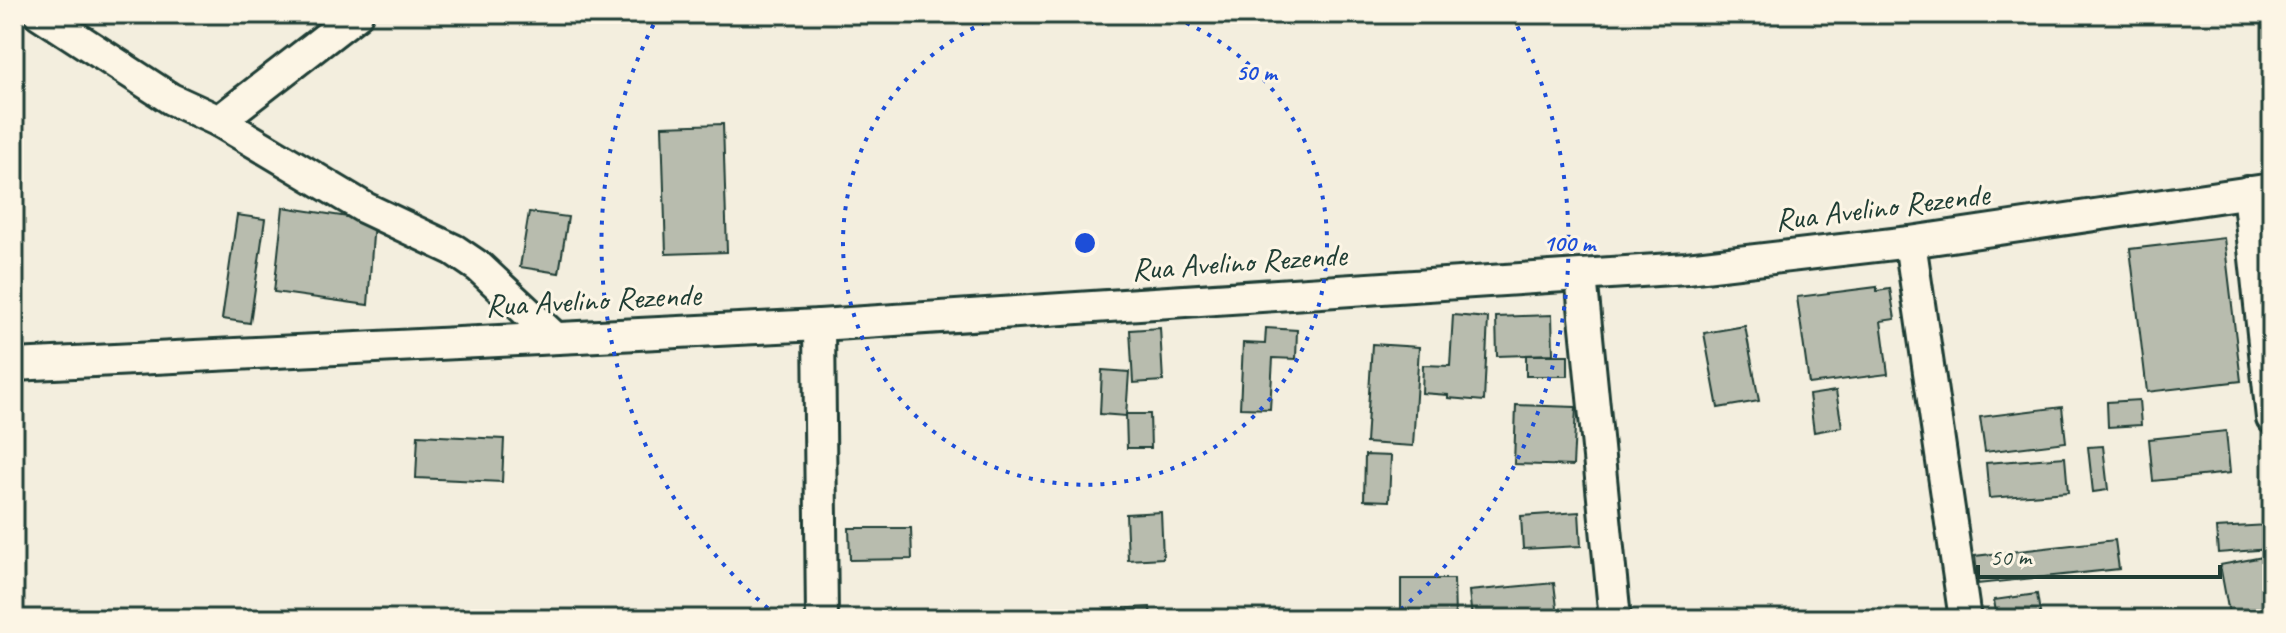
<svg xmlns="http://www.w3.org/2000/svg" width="2286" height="633" font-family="Caveat,sans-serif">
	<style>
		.building { fill: #b8bcae; stroke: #1f3d34; stroke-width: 2 }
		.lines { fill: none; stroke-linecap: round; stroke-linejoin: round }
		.minor-casing { stroke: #1f3d34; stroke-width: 36 }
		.minor { stroke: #fcf5e5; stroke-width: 30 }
		.ring { fill: none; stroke: #1d4ed8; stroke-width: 4; stroke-dasharray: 4 8 }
		.labels { text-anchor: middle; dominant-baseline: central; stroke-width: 6; stroke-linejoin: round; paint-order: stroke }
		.street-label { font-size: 32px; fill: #1f3d34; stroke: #fcf5e5 }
		.centre { fill: #1d4ed8; stroke: #fcf5e5; stroke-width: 4 }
		.ring-label { font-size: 24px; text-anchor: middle; font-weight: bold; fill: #1d4ed8; stroke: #fcf5e5; stroke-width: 6; stroke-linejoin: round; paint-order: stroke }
	</style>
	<rect width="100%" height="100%" fill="#f3eede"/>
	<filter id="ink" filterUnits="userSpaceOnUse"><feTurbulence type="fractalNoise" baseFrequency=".0125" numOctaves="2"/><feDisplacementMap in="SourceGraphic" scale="16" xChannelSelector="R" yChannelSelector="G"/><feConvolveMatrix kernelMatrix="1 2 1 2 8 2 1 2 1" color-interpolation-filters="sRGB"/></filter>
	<g filter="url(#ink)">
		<!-- building -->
		<g class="building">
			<path d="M723,124L727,252L666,254L662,126Z"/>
			<path d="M283,207L374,221L368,305L274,292Z"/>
			<path d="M529,212L568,217L559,273L520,267Z"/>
			<path d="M237,215L265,219L250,323L222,319Z"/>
			<path d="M2224,238L2241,381L2147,392L2130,249Z"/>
			<path d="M1877,287V291L1890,289L1895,319L1881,321L1888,374L1809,384L1797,297Z"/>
			<path d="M1453,315L1488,318L1484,401L1448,398V395L1422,393L1423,365L1450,366Z"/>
			<path d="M1552,315L1553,354L1497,356L1496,317Z"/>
			<path d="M1745,326L1759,401L1718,408L1704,333Z"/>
			<path d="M1160,328L1163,381L1133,383L1130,330Z"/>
			<path d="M1266,328L1297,330L1296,359L1273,358L1270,409L1240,408L1243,343L1265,344Z"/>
			<path d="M1372,344L1419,347L1413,446L1366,443Z"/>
			<rect x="1526" y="355" width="42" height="21"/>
			<path d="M1102,370L1129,372L1126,416L1100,414Z"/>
			<path d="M1836,391L1842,427L1814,432L1809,395Z"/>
			<path d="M2139,400L2141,425L2108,427L2107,402Z"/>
			<path d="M1516,405L1576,407L1573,466L1514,464Z"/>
			<path d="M2062,407L2066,442L1985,452L1980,417Z"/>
			<path d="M1126,414H1150L1151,448H1127Z"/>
			<path d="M2226,431L2230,473L2153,481L2149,439Z"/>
			<path d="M418,435L504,439L502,482L416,478Z"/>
			<path d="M2103,446L2108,490L2093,492L2088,447Z"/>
			<path d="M1365,455L1391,456L1389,501L1364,500Z"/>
			<path d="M2065,457L2068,492L1989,498L1986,463Z"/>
			<path d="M1161,512L1163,558L1128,560L1126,514Z"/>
			<path d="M1579,512L1581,546L1523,549L1521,516Z"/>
			<path d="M2268,525L2270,549L2218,553L2216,528Z"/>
			<path d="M849,528H911L912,559L850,560Z"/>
			<path d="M2115,540L2119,569L1978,584L1975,556Z"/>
			<path d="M2263,557L2272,619H2230L2220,565Z"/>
			<path d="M1401,579H1454L1455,619H1401Z"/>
			<path d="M1554,583L1558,616L1472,619L1469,591Z"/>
			<path d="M2037,594L2041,619H1997L1994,600Z"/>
			<path d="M1150,607L1151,619H1069V611Z"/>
		</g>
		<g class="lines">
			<defs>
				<g id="minor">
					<path d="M40,14L171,99L219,121L365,208L454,250L479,267L555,338"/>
					<path d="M219,121L357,14"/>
					<path d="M2248,192L2272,418"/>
					<path d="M1910,242L1965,619"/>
					<path d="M1581,276L1615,619"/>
					<path d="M819,325L822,619"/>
					<path d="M14,365L819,325L1687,268L1910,242L2272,189"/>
				</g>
			</defs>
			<!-- minor casing -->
			<use href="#minor" class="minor-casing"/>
			<!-- minor -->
			<use href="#minor" class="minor"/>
		</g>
	</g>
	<!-- distance rings -->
	<g class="ring">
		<path d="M1164 14A242 242 0 1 1 1006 14"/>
		<path d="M777 616A484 484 0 0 1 658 16M1512 16A484 484 0 0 1 1393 616"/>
	</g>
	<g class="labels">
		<!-- street labels -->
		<g class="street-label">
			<text transform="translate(1882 207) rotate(-7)">Rua Avelino Rezende</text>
			<text transform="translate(1239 262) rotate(-4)">Rua Avelino Rezende</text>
			<text transform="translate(593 300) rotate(-3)">Rua Avelino Rezende</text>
		</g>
	</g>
	<circle cx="1085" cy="243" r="12" class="centre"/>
	<g class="ring-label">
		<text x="1256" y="80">50 m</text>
		<text x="1569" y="251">100 m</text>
	</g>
	<!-- margin -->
	<rect width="2286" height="633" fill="none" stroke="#fcf5e5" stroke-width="48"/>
	<rect x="24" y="24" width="2238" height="585" fill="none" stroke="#1f3d34" stroke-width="3" filter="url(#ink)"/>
	<!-- scale -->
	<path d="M1978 565v12h242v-12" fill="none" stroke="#1f3d34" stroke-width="4"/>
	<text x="1990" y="565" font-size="24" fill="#1f3d34" stroke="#fcf5e5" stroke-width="6" paint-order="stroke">50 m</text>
</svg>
